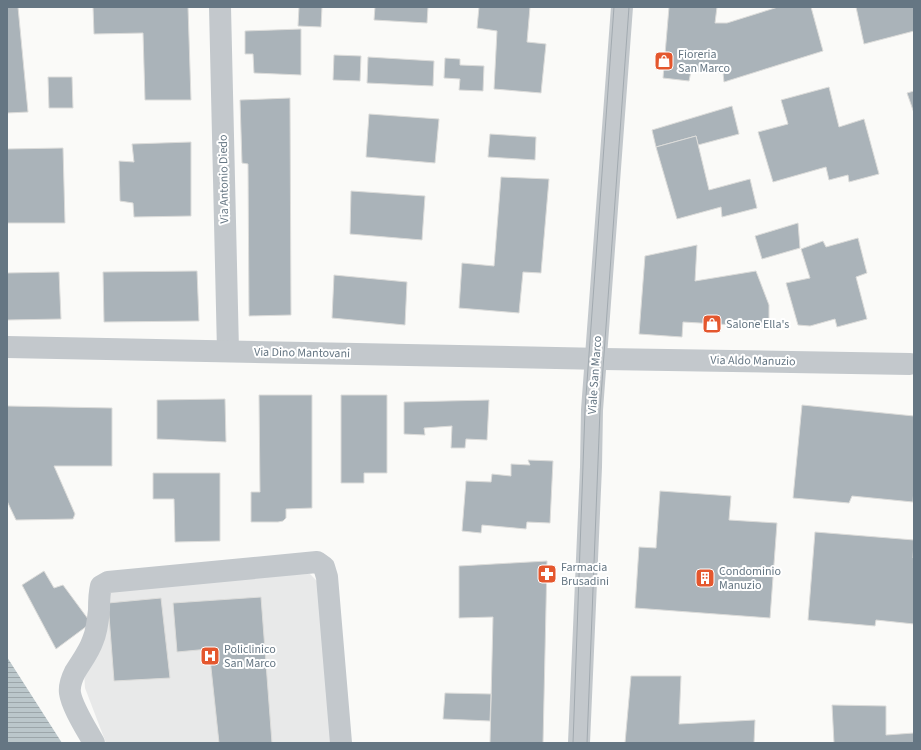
<svg xmlns="http://www.w3.org/2000/svg" width="921" height="750" font-family="'Source Sans 3',sans-serif">
	<style>
		.built { fill: #e8e9e9 }
		.water { fill: url(#water-rules) }
		.building { fill: #aab3b9; stroke: #dcdcda }
		.lines { fill: none; stroke-linecap: round; stroke-linejoin: round }
		.minor { stroke: #c3c8cc; stroke-width: 22 }
		.tram { stroke: #a2aab0; stroke-width: 1 }
		.labels { text-anchor: middle; dominant-baseline: central; stroke-width: 4; stroke-linejoin: round; paint-order: stroke }
		.poi-label { font-size: 12px; fill: #657683; stroke: #fff; text-anchor: start }
		.street-label { font-size: 12px; fill: #657683; stroke: #fff }
	</style>
	<defs>
		<pattern id="water-rules" width="6" height="5" patternUnits="userSpaceOnUse"><rect width="6" height="5" fill="#bbc7cb"/><path d="M0 2.5h6" fill="none" stroke="#9ca6aa"/></pattern>
	</defs>
	<rect width="100%" height="100%" fill="#fafaf8"/>
	<!-- built -->
	<path class="built" d="M310,574L321,585L333,743H106L85,688L84,671L106,587L263,575Z"/>
	<!-- water -->
	<path class="water" d="M7,657L62,743H7Z"/>
	<!-- building -->
	<g class="building">
		<path d="M7,7H18L28,112L7,113Z"/>
		<path d="M93,7H188L191,100H145L143,33L94,34Z"/>
		<path d="M299,7H322L321,27L298,26Z"/>
		<path d="M375,7H428L427,23L374,20Z"/>
		<path d="M479,7H530L527,42L546,44L541,93L494,89L497,31L477,28Z"/>
		<path d="M669,7H717L715,23H727L778,7H811L823,51L724,82L723,73L691,71L689,81L663,78Z"/>
		<path d="M856,7H914V31L864,44Z"/>
		<path d="M301,29V75L254,73L253,54H245V31Z"/>
		<path d="M334,55L361,56L360,81L333,80Z"/>
		<path d="M368,57L434,61L433,86L367,83Z"/>
		<path d="M445,58L460,59V65L484,66L483,91L459,90L460,79L444,78Z"/>
		<path d="M48,77H72L73,108H49Z"/>
		<path d="M829,87L839,127L864,119L879,174L849,182L848,175L829,180L826,167L773,182L758,132L788,124L781,100Z"/>
		<path d="M914,91V113L907,93Z"/>
		<path d="M290,98L291,315L249,316L248,164L242,163L240,100Z"/>
		<path d="M732,106L739,134L698,145L696,136L656,147L652,130Z"/>
		<path d="M369,114L439,119L435,163L366,157Z"/>
		<path d="M490,134L536,137L535,160L488,157Z"/>
		<path d="M696,136L709,190L750,179L757,208L722,217L721,207L677,219L656,147Z"/>
		<path d="M191,142V216L134,217L133,203L120,201L119,161L134,162L132,144Z"/>
		<path d="M63,148L65,223H7V149Z"/>
		<path d="M501,177L549,179L541,273L523,272L519,313L459,308L462,263L494,266Z"/>
		<path d="M351,191L425,196L422,240L350,234Z"/>
		<path d="M798,223L800,248L762,259L755,236Z"/>
		<path d="M858,238L867,273L856,277L867,319L837,327L835,319L810,326L798,325L786,283L810,278L801,249L823,241L826,247Z"/>
		<path d="M697,245L695,281L756,271L769,305V327L683,322L682,337L639,334L645,256Z"/>
		<path d="M197,271L199,321L104,322L103,272Z"/>
		<path d="M59,272L61,319L7,320V273Z"/>
		<path d="M334,275L407,282L405,325L332,318Z"/>
		<path d="M259,395H312V508L286,509V518L283,521L278,522H251V492H260Z"/>
		<path d="M341,395H387V473H364V483H341Z"/>
		<path d="M225,399L226,442L157,439V400Z"/>
		<path d="M489,400L487,440L466,439L465,448H451L452,426L424,428L425,435L404,434V402Z"/>
		<path d="M802,405L914,416V489L913,502L852,496L849,503L793,498Z"/>
		<path d="M7,406L112,408V466H54L75,514L73,519L16,520L7,501Z"/>
		<path d="M528,460L553,461L550,523L527,522L526,529L482,525L481,533L462,531L466,481L491,482L492,474L511,476V464L530,465Z"/>
		<path d="M153,473H220V541L175,542L174,499H153Z"/>
		<path d="M660,491L731,496L729,520L777,523L770,618L635,608L639,547L656,548Z"/>
		<path d="M815,532L914,540L913,558H914V624L876,620L875,626L808,620Z"/>
		<path d="M547,561L543,743H490L493,617L459,618V566Z"/>
		<path d="M44,571L54,588L63,585L91,623L56,649L22,585Z"/>
		<path d="M261,597L272,743H219L209,649L177,652L173,603Z"/>
		<path d="M161,598L170,678L114,681L108,603Z"/>
		<path d="M631,676H681L679,724L755,720L754,743H625Z"/>
		<path d="M445,693L491,694L490,721L443,719Z"/>
		<path d="M832,705L886,706V735L914,733V743H834Z"/>
	</g>
	<g class="lines">
		<!-- minor -->
		<g class="minor">
			<path d="M220,7L228,351"/>
			<path d="M7,347L604,359L910,364"/>
			<path d="M94,743C87,730 72,707 70,693C69,686 72,678 75,672C81,662 89,652 93,640C97,631 98,620 99,610C99,601 99,594 101,586L108,582L317,562L324,567L327,577L341,743"/>
			<path d="M579,743L591,467L592,410L622,7"/>
		</g>
		<!-- tram -->
		<g class="tram">
			<path d="M573,743L585,410L614,7"/>
			<path d="M587,743L600,410L629,7"/>
		</g>
	</g>
	<!-- icons -->
	<defs>
		<symbol id="shop-square" viewBox="-11 -11 22 22"><rect x="-9" y="-9" width="18" height="18" rx="4" fill="#e4572e" stroke="#fff"/><path d="M-5-2.5h2.3a2.7 3.5 0 0 1 5.4 0H5L5.5 6h-11ZM-1.5-2.5h3a1.5 2.3 0 0 0-3 0Z" fill="#fff"/></symbol>
		<symbol id="pharmacy-square" viewBox="-11 -11 22 22"><rect x="-9" y="-9" width="18" height="18" rx="4" fill="#e4572e" stroke="#fff"/><path d="M-2-6h4v4h4v4h-4v4h-4v-4h-4v-4h4Z" fill="#fff"/></symbol>
		<symbol id="building-square" viewBox="-11 -11 22 22"><rect x="-9" y="-9" width="18" height="18" rx="4" fill="#e4572e" stroke="#fff"/><path d="M-4-6H4V6H1V3H-1V6H-4ZM-2.5-4.3h1.7v1.8h-1.7ZM.8-4.3h1.7v1.8H.8ZM-2.5-1h1.7V.8h-1.7ZM.8-1h1.7V.8H.8Z" fill="#fff"/></symbol>
		<symbol id="hospital-square" viewBox="-11 -11 22 22"><rect x="-9" y="-9" width="18" height="18" rx="4" fill="#e4572e" stroke="#fff"/><path d="M-5-5h3v3.5h4V-5h3V5h-3V1.5h-4V5h-3Z" fill="#fff"/></symbol>
	</defs>
	<g fill-rule="evenodd">
		<use href="#shop-square" x="653" y="50" width="22" height="22"/>
		<use href="#shop-square" x="701" y="313" width="22" height="22"/>
		<use href="#pharmacy-square" x="536" y="563" width="22" height="22"/>
		<use href="#building-square" x="694" y="567" width="22" height="22"/>
		<use href="#hospital-square" x="199" y="645" width="22" height="22"/>
	</g>
	<g class="labels">
		<!-- poi labels -->
		<g class="poi-label">
			<text x="678" y="54">Fioreria<tspan x="678" dy="14">San Marco</tspan></text>
			<text x="726" y="324">Salone Ella's</text>
			<text x="561" y="567">Farmacia<tspan x="561" dy="14">Brusadini</tspan></text>
			<text x="719" y="571">Condominio<tspan x="719" dy="14">Manuzio</tspan></text>
			<text x="224" y="649">Policlinico<tspan x="224" dy="14">San Marco</tspan></text>
		</g>
		<!-- street labels -->
		<g class="street-label">
			<text transform="translate(224 179) rotate(-91)">Via Antonio Diedo</text>
			<text transform="translate(302 353) rotate(1)">Via Dino Mantovani</text>
			<text transform="translate(753 361) rotate(1)">Via Aldo Manuzio</text>
			<text transform="translate(595 375) rotate(-86)">Viale San Marco</text>
		</g>
	</g>
	<!-- border -->
	<rect width="921" height="750" fill="none" stroke="#657683" stroke-width="16"/>
</svg>
